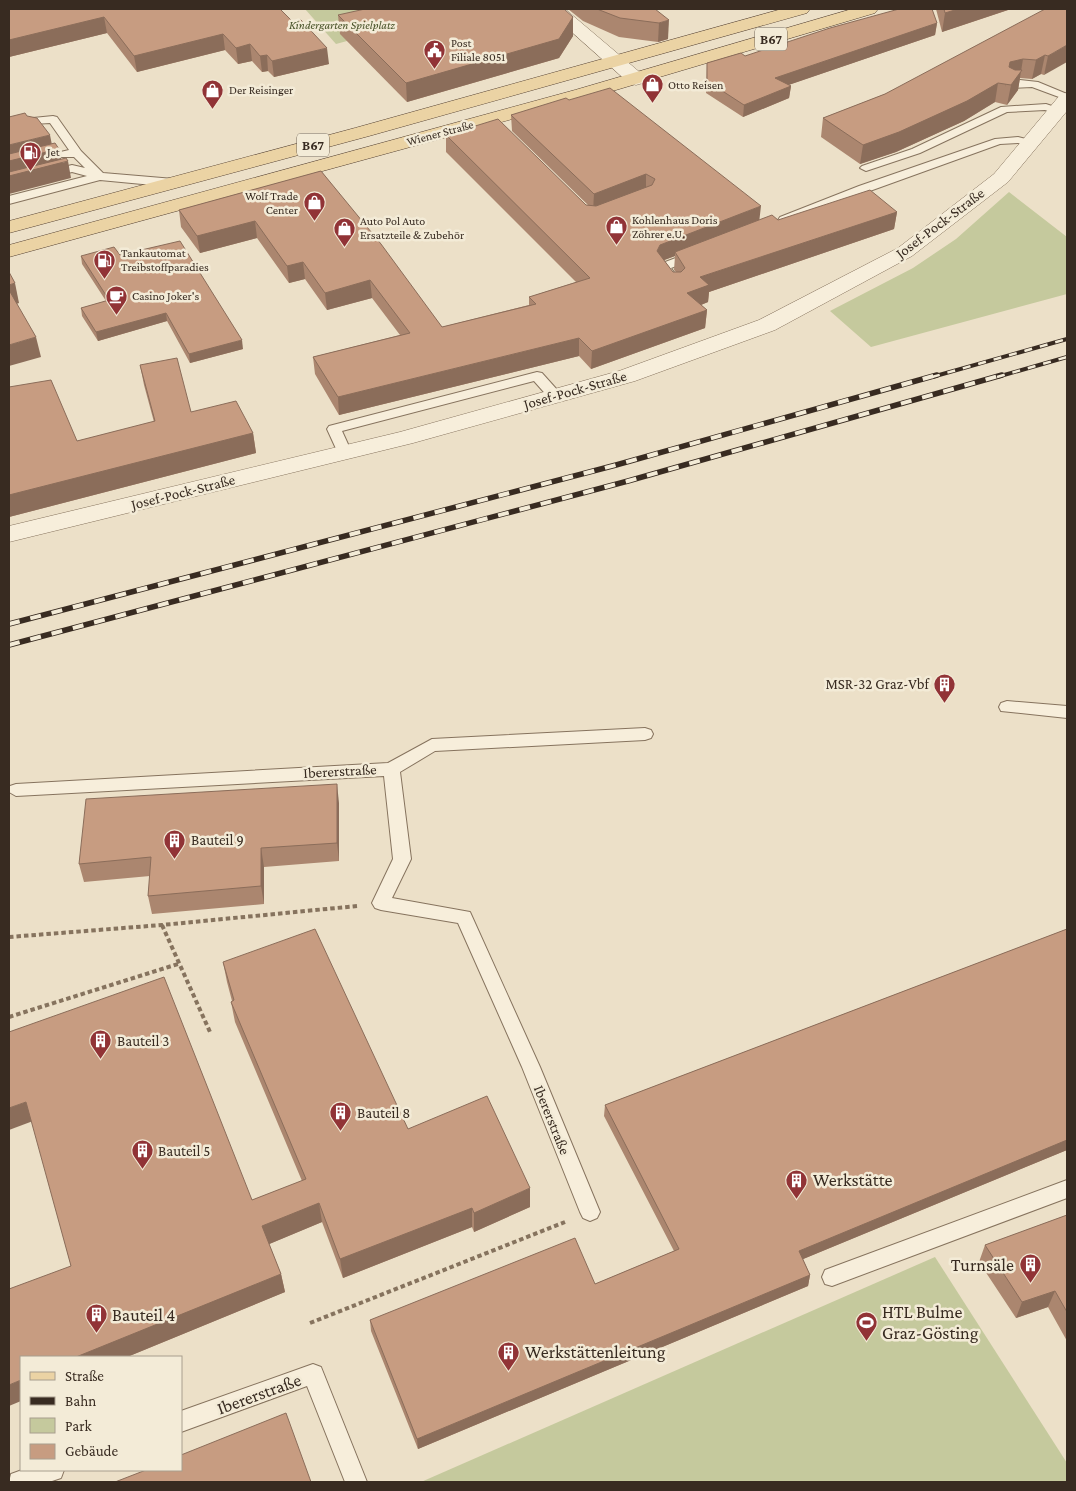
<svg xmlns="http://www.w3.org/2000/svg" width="1076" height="1491" font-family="'Crimson Pro',serif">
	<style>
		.green { fill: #c5c99d }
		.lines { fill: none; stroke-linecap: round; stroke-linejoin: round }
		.lane-casing { stroke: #86735e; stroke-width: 2 }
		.street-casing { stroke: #86735e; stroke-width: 1 }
		.primary-casing { stroke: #554132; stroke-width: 1 }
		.path { stroke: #86735e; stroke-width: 4; stroke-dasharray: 4.5 3; stroke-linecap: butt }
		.lane { fill: #f7eedb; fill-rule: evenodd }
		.street { fill: #f7eedb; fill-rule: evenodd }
		.primary { fill: #ebd3a4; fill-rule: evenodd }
		.rail-far1-casing { stroke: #382b21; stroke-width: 4 }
		.rail-casing { stroke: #382b21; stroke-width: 5.5 }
		.rail-far1 { stroke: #f3ebd7; stroke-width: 2.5; stroke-dasharray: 8; stroke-linecap: butt }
		.rail { stroke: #f3ebd7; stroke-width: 4; stroke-dasharray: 11; stroke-linecap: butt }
		.wall { fill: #ab866f; fill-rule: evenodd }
		.shaded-wall { fill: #8b6d5a }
		.building { fill: #c79c81; stroke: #8b6d5a }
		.labels { text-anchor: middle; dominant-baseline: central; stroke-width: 5; stroke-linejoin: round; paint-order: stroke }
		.far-park-label { font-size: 12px; font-style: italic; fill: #495329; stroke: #f3ebd7 }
		.far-poi-label { font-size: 12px; fill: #382b21; stroke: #f3ebd7; text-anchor: start }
		.far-street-label { font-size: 12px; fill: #382b21; stroke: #f3ebd7 }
		.shield { fill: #f3ebd7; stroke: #706558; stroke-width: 1 }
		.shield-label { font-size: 14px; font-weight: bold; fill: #382b21 }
		.street-label { font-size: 15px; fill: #382b21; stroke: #f3ebd7 }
		.poi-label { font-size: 15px; fill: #382b21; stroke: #f3ebd7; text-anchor: start }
		.near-poi-label { font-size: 18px; fill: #382b21; stroke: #f3ebd7; text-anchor: start }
		.near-street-label { font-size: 18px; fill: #382b21; stroke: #f3ebd7 }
	</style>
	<rect width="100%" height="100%" fill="#ece0c8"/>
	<!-- green -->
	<g class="green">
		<path d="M305,9H369V35L336,44Z"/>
		<path d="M1009,192L1067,237V294L871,347L830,311L913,268L956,239Z"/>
		<path d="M935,1257L1067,1463V1482H421Z"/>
	</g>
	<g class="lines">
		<defs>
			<g id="lane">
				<path d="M1020,80L1038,82L1067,94V100L1032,87L1011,88L1006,85L1007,83Z"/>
				<path d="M1046,104L1061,109L1063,111L1057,114L1045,110L1007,112L920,153L866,171L860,168L862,166L912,149L1001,107Z"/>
				<path d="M53,116L57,117L81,151L103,173L174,179L180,183L174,187L100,180L9,204V196L87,176L72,172L9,188V181L68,166L72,165L85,168L74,157H61L9,170V164L69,150L50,123L33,124L27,121L33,118Z"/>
				<path d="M1018,137L1034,141L1036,143L1030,146L1018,143L1000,144L867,192L788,223L784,224L778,220L780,217L859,186L995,139Z"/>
				<path d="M694,251L698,252L700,255L698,258L671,268L680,281L674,285L670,284L658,267L660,264Z"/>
				<path d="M537,372L542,373L560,393L562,396L560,399H550L534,381L342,431L352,453L350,456H340L338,453L327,429L329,426Z"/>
				<path d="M1007,701L1067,706V718L1001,711L999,707L1001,703Z"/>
				<path d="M645,728L651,730L653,734L651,738L645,740L435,751L400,772L411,859L392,898L470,912L540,1067L600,1212L597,1218L590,1221L583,1218L580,1212L522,1067L458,923L381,910L375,908L372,903L393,859L384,776L16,796L9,792L10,786L16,784L388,763L432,739Z"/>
				<path d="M1067,1180V1198L832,1286L825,1284L822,1277L825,1270Z"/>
				<path d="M313,1364L321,1367L367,1482H345L307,1386L181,1432V1411Z"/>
				<path d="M22,1470H64L61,1478L49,1482H9L11,1474Z"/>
			</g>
			<g id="street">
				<path d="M546,9H565L643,75L645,79L643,83L636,85L629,83Z"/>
				<path d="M1067,93V111L1008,182L912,256L775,330L635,381L413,443L9,542V526L400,432L619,371L759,320L898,248L994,174L1060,95Z"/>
			</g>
			<g id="primary">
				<path d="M782,9H810L807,13L369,136L9,233V221L355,128Z"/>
				<path d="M852,9H878L875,13L589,98L9,257V245L575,90Z"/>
			</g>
		</defs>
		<!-- lane casing -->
		<use href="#lane" class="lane-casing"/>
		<!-- street casing -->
		<use href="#street" class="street-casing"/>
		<!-- primary casing -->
		<use href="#primary" class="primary-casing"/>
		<!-- path -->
		<g class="path">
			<path d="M162,925L210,1032"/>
			<path d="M9,937L162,925L357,906"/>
			<path d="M9,1017L178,964"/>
			<path d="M310,1323L565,1222"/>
		</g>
		<!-- lane -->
		<use href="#lane" class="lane"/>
		<!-- street -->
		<use href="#street" class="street"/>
		<!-- primary -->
		<use href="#primary" class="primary"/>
		<defs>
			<g id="rail-far1">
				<path d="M932,377L1067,339"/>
				<path d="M997,377L1067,357"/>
			</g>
			<g id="rail">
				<path d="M9,624L616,465L937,375"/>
				<path d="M9,645L628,481L1002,375"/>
			</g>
		</defs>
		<!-- rail-far1 casing -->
		<use href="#rail-far1" class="rail-far1-casing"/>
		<!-- rail casing -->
		<use href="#rail" class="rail-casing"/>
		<!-- rail-far1 -->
		<use href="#rail-far1" class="rail-far1"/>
		<!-- rail -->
		<use href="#rail" class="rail"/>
	</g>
	<!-- wall -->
	<g class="wall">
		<path d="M9,9H280L329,64L274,77L268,71L262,72L252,61L238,64L225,50L137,72L107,33L9,57Z"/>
		<path d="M568,9H655L668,39L658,42L619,37L583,21Z"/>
		<path d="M936,9H1011L942,32Z"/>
		<path d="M1067,9L1044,75L1041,74L1032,79L1020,78L1018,90L1007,105L995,102L964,121L896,152L860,164L821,137L823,118L885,94Z"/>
		<path d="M338,15L573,17V36L559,58L407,102L340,34Z"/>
		<path d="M937,23L935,35L788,85L791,86L789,98L743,117L706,93L707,63Z"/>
		<path d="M569,100L759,220H778L897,212L894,229L709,292L708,302L701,305L707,310L705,328L591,369L579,356L339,415L315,374L313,357L400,335L372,298L327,310L305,279L289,283L257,238L200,253L181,227L179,210L321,171L442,327L529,305V297L576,282L446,152V135L586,205H588L512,131L511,115ZM675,256L674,270L676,272H673L664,260Z"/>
		<path d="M120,255L243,349L190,363L167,321L98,341L82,316L81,308L106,301L82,264L81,256Z"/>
		<path d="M140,365L191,412L253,433L256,453L9,517V387L77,441L154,422L144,385Z"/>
		<path d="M339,803V861L264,867V904L152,914L148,896L150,876L84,882L79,864Z"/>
		<path d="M1067,929V1150L803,1259L810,1275L808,1286L418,1449L371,1331L370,1320L595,1284L674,1251L604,1116L605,1105Z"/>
		<path d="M223,962L408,1129L530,1207L474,1232L472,1227L343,1278L322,1222L269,1244L281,1274L285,1292L127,1357H21L71,1266L9,1032L252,1200L302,1181L235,1022L231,1002L232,1001L227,982Z"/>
		<path d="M1067,1215V1341L1048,1307L1016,1318L979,1262L985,1245Z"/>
	</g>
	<!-- shaded-wall -->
	<g class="shaded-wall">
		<path d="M958,9H1011L942,32L945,13Z"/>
		<path d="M104,17L107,33L9,57V40Z"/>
		<path d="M573,17V36L559,58L407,102L406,83Z"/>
		<path d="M669,20L668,39L658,42L659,23Z"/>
		<path d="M937,23L935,35L774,90L775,78Z"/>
		<path d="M223,34L225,50L137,72L134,56Z"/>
		<path d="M250,44L252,61L238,64L236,48Z"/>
		<path d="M1067,45V62L1044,75L1048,56Z"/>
		<path d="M327,48L329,64L274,77L272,61Z"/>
		<path d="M267,55L268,71L262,72L260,56Z"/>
		<path d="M1045,55L1041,74L1032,79L1036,60Z"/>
		<path d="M1023,59L1018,90L1007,105L1011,85L1007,81L1005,87L1010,62Z"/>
		<path d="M998,83L995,102L964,121L896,152L860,164L863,145Z"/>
		<path d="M791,86L789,98L743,117L744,105Z"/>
		<path d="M50,135L53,150L59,149L62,163L68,161L71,178L9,194V145Z"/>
		<path d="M646,174V191L593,211L594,194Z"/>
		<path d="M761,206L759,223L675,252V256L659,262L657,251L660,245Z"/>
		<path d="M897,212L894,229L709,292L708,302L686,311L687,293L700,277Z"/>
		<path d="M255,221L257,238L200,253L197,236Z"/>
		<path d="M303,262L305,279L289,283L287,266Z"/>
		<path d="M370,280L372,298L327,310L325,293Z"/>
		<path d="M15,283L19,303L11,306L9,296V285Z"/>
		<path d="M707,310L705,328L591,369L592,351Z"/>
		<path d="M166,313L167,321L98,341L96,332Z"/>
		<path d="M36,337L41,357L9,366V345Z"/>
		<path d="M579,338V356L339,415L338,397Z"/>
		<path d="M242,340L243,349L190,363L189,354Z"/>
		<path d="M253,433L256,453L9,517V495Z"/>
		<path d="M337,784L339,803V861L337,843Z"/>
		<path d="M261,848L264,867V904L261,886Z"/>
		<path d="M26,1102L33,1121L9,1130V1108Z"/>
		<path d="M1067,1140V1150L796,1262L799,1251Z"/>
		<path d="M530,1188V1207L474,1232V1213Z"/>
		<path d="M319,1203L322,1222L267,1245L262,1226Z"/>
		<path d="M472,1208V1227L343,1278L340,1259Z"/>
		<path d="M281,1274L285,1292L127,1357H76Z"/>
		<path d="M810,1275L808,1286L418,1449L417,1439Z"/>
		<path d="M1055,1291L1048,1307L1016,1318L1022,1302Z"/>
		<path d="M21,1380V1401L9,1406V1385Z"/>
	</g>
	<!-- building -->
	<g class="building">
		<path d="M9,9H280L293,22L301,20L327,48L272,61L267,55L260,56L250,44L236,48L223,34L134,56L104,17L9,40Z"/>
		<path d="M365,9H564L573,17L559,39L406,83L338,15Z"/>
		<path d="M597,9H655L669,20L659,23L620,18Z"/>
		<path d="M899,9H932L937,23L775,78L791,86L744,105L707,81V63L741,53L745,56L830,28Z"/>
		<path d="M944,9H958L945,13Z"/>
		<path d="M1045,9H1067V45L1048,56L1045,55L1036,60L1023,59L1010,62L1009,67L1015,70H1022L1011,85L998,83L967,101L899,132L863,145L823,118L885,94Z"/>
		<path d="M610,88L761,206L660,245L657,251L673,272H681L685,268L675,252L772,215L778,220L870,190L897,212L700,277L709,285L687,293L707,310L592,351L579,338L338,397L313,357L410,333L370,280L325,293L303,262L287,266L255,221L197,236L179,210L321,171L381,244L442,327L536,304L529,297L590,278L446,135L498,119L586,205L596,206L652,185L655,179L646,174L594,194L511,115L566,98L569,100Z"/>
		<path d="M25,113L27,116L37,118L50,135L9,145V117Z"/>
		<path d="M55,143L59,149L9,161V154Z"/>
		<path d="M66,158L68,161L9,176V172Z"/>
		<path d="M180,241L242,340L189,354L166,313L96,332L81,308L109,300L81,256L114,247L120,255Z"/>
		<path d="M9,272L15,283L9,285Z"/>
		<path d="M9,290L36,337L9,345Z"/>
		<path d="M177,358L191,412L236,401L253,433L9,495V387L51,380L77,441L155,421L140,365Z"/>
		<path d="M337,784V843L261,848V886L148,896L151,857L79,864L86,799Z"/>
		<path d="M315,929L408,1129L487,1096L530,1188L474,1213L472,1208L340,1259L319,1203L262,1226L281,1274L76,1357H21V1380L9,1385V1289L71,1266L26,1102L9,1108V1032L164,977L252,1200L306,1179L231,1002L234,1000L223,962Z"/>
		<path d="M1067,929V1140L799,1251L810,1275L417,1439L370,1320L575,1238L595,1284L679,1249L605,1105Z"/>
		<path d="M1067,1215V1312L1055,1291L1022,1302L985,1245Z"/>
		<path d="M286,1413L311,1482H115L146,1470H181V1455Z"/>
	</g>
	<!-- icons -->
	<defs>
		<symbol id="civic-pin" viewBox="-11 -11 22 30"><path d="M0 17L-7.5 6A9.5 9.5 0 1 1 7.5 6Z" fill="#913336" stroke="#f3ebd7"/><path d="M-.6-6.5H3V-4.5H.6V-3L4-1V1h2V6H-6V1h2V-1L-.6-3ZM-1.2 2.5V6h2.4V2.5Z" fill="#fff"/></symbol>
		<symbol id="shop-pin" viewBox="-11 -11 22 30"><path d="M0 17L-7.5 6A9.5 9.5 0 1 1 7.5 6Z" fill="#913336" stroke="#f3ebd7"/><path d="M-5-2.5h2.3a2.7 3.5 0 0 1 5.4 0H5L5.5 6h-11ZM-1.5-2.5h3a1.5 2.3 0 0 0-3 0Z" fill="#fff"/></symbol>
		<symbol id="fuel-pin" viewBox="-11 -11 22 30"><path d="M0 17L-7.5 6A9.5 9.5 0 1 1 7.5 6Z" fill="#913336" stroke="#f3ebd7"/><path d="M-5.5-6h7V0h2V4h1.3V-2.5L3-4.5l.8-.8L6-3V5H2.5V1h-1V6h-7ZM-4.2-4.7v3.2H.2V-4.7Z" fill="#fff"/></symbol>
		<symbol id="cafe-pin" viewBox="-11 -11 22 30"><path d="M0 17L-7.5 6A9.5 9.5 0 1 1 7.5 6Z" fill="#913336" stroke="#f3ebd7"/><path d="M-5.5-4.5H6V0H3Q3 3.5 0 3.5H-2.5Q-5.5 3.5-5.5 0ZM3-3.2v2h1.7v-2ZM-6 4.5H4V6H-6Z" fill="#fff"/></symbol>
		<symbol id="building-pin" viewBox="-11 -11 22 30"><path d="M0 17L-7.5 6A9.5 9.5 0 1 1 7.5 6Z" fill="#913336" stroke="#f3ebd7"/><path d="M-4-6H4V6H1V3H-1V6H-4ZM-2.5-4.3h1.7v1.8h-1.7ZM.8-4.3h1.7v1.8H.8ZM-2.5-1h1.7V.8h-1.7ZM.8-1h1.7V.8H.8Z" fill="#fff"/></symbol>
		<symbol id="stadium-pin" viewBox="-11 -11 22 30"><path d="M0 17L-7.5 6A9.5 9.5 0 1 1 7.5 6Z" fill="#913336" stroke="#f3ebd7"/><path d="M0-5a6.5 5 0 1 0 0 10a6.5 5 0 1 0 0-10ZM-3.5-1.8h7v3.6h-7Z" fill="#fff"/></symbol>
	</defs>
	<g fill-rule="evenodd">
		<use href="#civic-pin" x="422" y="38" width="25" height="34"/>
		<use href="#shop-pin" x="640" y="72" width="25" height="34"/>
		<use href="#shop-pin" x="200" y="78" width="25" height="34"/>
		<use href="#fuel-pin" x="18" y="140" width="25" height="34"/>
		<use href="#shop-pin" x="302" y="190" width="25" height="34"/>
		<use href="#shop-pin" x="604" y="214" width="25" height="34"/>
		<use href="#shop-pin" x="332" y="216" width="25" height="34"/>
		<use href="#fuel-pin" x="92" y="248" width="25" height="34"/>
		<use href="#cafe-pin" x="104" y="284" width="25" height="34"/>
		<use href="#building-pin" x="932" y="672" width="25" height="34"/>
		<use href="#building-pin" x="162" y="828" width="25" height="34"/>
		<use href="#building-pin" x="88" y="1028" width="25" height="34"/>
		<use href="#building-pin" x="328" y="1100" width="25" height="34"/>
		<use href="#building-pin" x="130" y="1138" width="25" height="34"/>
		<use href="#building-pin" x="784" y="1168" width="25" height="34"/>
		<use href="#building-pin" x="1018" y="1252" width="25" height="34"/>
		<use href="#building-pin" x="84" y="1302" width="25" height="34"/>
		<use href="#stadium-pin" x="854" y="1310" width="25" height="34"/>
		<use href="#building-pin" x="496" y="1340" width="25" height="34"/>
	</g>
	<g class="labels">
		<!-- far-park labels -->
		<g class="far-park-label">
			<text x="342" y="25">Kindergarten Spielplatz</text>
		</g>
		<!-- far-poi labels -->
		<g class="far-poi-label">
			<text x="451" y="43">Post<tspan x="451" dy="14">Filiale 8051</tspan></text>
			<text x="668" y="85">Otto Reisen</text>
			<text x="229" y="90">Der Reisinger</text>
			<text x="47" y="152">Jet</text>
			<text x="298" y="196" text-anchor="end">Wolf Trade<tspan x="298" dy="14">Center</tspan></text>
			<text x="632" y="220">Kohlenhaus Doris<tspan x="632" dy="14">Zöhrer e.U.</tspan></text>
			<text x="360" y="221">Auto Pol Auto<tspan x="360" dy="14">Ersatzteile &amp; Zubehör</tspan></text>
			<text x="121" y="253">Tankautomat<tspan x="121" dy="14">Treibstoffparadies</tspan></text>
			<text x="132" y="296">Casino Joker's</text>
		</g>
		<!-- far-street labels -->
		<g class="far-street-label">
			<text transform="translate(440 133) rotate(-15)">Wiener Straße</text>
		</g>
		<!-- shield labels -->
		<g class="shield">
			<rect x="755" y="27.5" width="32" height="23" rx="4"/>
			<rect x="297" y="133.5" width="32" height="23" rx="4"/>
		</g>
		<g class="shield-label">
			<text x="771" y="39">B67</text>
			<text x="313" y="145">B67</text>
		</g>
		<!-- street labels -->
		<g class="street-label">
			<text transform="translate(940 223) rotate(-37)">Josef-Pock-Straße</text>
			<text transform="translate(575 390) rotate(-16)">Josef-Pock-Straße</text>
			<text transform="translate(183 492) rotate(-14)">Josef-Pock-Straße</text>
			<text transform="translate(340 771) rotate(-3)">Ibererstraße</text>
			<text transform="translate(552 1120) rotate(68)">Ibererstraße</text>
		</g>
		<!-- poi labels -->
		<g class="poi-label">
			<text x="929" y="684" text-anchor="end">MSR-32 Graz-Vbf</text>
			<text x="191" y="840">Bauteil 9</text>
			<text x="117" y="1041">Bauteil 3</text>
			<text x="357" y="1113">Bauteil 8</text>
			<text x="158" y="1151">Bauteil 5</text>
		</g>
		<!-- near-poi labels -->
		<g class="near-poi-label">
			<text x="813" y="1180">Werkstätte</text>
			<text x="1014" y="1265" text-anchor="end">Turnsäle</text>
			<text x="882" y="1312">HTL Bulme<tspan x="882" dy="21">Graz-Gösting</tspan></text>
			<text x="112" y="1315">Bauteil 4</text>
			<text x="525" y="1352">Werkstättenleitung</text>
		</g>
		<!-- near-street labels -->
		<g class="near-street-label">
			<text transform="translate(259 1394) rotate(-20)">Ibererstraße</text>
		</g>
	</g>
	<!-- border -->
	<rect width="1076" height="1491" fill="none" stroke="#382b21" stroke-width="20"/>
	<!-- legend -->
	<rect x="20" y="1356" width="162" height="115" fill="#f3ebd7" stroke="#a89e8e"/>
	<rect x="30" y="1372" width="25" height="8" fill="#ebd3a4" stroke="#a89e8e"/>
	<text x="65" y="1381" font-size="15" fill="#382b21">Straße</text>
	<rect x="30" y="1397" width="25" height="8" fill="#382b21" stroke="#a89e8e"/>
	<text x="65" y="1406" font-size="15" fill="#382b21">Bahn</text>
	<rect x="30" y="1418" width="25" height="15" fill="#c5c99d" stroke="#a89e8e"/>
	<text x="65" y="1431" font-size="15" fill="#382b21">Park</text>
	<rect x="30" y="1444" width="25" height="15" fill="#c79c81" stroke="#a89e8e"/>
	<text x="65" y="1456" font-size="15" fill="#382b21">Gebäude</text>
</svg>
